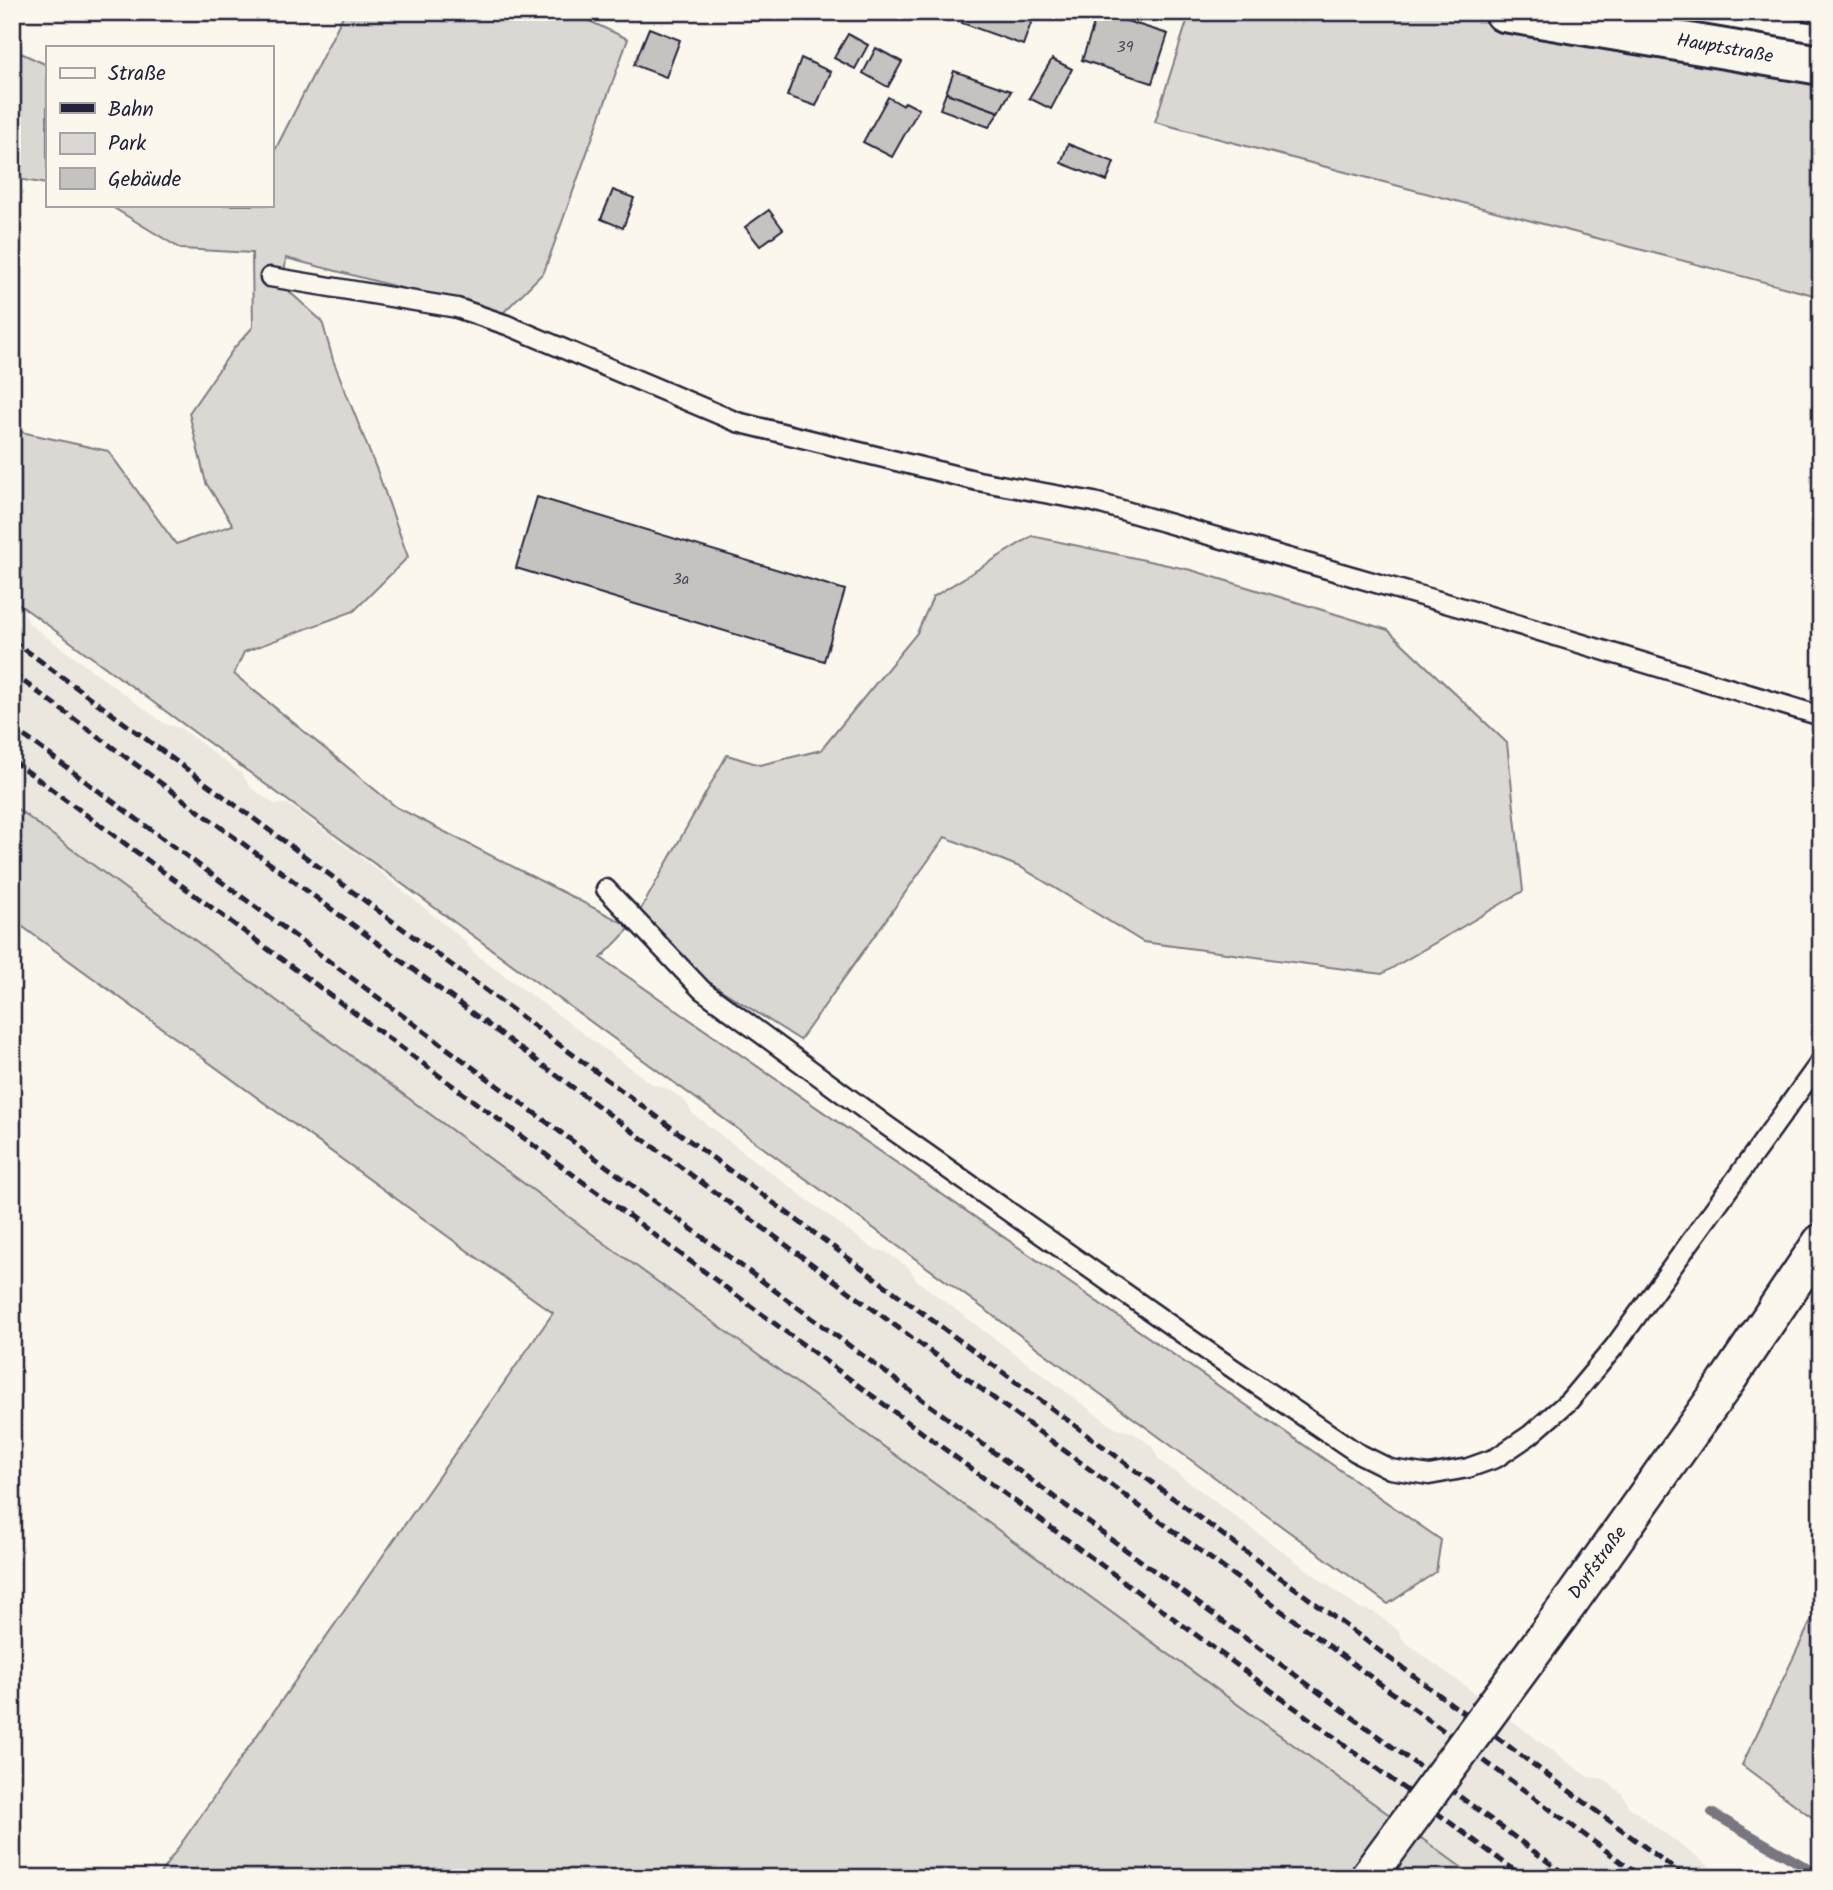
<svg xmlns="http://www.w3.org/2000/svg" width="1833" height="1890" font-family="Kalam,sans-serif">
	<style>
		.built { fill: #ebe7df }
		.green { fill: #dbd8d3; stroke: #7e7d87; stroke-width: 2 }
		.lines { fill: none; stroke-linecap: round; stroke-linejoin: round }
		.stream { stroke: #787681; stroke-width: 10 }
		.building { fill: #c6c2c0; stroke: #22223b; stroke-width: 2 }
		.lane-casing { stroke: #22223b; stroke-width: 23 }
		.street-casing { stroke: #22223b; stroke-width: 40 }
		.secondary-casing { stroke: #22223b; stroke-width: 44 }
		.lane { stroke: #fbf7ec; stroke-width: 18 }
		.street { stroke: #fbf7ec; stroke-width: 35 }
		.secondary { stroke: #fbf7ec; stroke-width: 38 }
		.rail { stroke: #22223b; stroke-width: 5; stroke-dasharray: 10 5; stroke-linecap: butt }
		.street-bridge-casing { stroke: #22223b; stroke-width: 40; stroke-linecap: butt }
		.street-bridge { stroke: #fbf7ec; stroke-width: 35 }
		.labels { text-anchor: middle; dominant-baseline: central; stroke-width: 5; stroke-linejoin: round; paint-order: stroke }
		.number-label { font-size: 16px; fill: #4b4a5c }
		.street-label { font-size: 19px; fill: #22223b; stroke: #fbf7ec }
	</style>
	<rect width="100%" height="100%" fill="#fbf7ec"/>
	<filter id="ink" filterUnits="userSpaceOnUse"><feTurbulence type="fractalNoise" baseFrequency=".0143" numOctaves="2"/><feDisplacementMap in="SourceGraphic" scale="14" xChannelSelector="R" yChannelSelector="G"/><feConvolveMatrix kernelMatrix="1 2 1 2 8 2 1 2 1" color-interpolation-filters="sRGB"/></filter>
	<g filter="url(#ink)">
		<!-- built -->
		<path class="built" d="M12,603L23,610L29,624L165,724L182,729L242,774L250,787L274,804H288L362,858L464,940L474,953L652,1084L668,1089L685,1101L693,1114L872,1248L886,1252L909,1268L916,1280L1116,1429L1132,1432L1152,1446L1159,1460L1359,1608L1374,1612L1397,1629L1404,1641L1588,1777L1602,1778L1622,1793L1629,1807L1725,1878H1476L603,1242L12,805Z"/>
		<!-- green -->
		<g class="green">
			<path d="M345,12H570L628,39L544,272L502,314L286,258L283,286L322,321L333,360L378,473L408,557L354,611L244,652L234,674L396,807L631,927L727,755L760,765L821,750L917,633L933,597L1032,536L1191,570L1388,630L1507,743L1523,891L1382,974L1143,942L1022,868L945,837L800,1040L641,939L631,927L601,958L1441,1540L1436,1572L1388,1604L12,599V430L108,451L176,544L233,525L206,483L189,413L234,348L253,327L252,253L181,249L109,205H271V158Z"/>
			<path d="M1190,12H1441L1821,76V297L1155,122Z"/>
			<path d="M12,49L47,65V184L12,178Z"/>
			<path d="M12,805L603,1242L1476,1878H157L553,1313L12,919Z"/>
			<path d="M1821,1600V1824L1742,1765Z"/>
		</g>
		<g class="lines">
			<!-- stream -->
			<path class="stream" d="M1712,1813L1821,1876"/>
		</g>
		<!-- building -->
		<g class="building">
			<path d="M966,12H1035L1023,45L962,23Z"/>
			<path d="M1098,12L1168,34L1152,83L1082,60Z"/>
			<path d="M1763,12H1812L1810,22Z"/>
			<path d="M649,28L680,40L666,77L634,65Z"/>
			<path d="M848,34L868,45L855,69L834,58Z"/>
			<path d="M876,48L902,62L888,87L863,73Z"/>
			<path d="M801,58L831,72L816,106L787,96Z"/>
			<path d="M1052,59L1072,69L1051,109L1029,98Z"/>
			<path d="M954,71L1011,91L999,112L946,93Z"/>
			<path d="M946,93L999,112L989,127L940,109Z"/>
			<path d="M888,97L902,105L905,102L919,109L892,157L863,142Z"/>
			<path d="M1068,144L1114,162L1107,181L1061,163Z"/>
			<path d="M613,190L634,198L623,228L601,219Z"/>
			<path d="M769,210L783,229L760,246L745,227Z"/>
			<path d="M537,497L845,590L824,661L516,568Z"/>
		</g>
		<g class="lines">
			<defs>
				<g id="lane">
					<path d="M270,277L457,308L507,325L737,422L978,481L1094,502L1463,608L1821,716"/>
					<path d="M606,889L702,990L887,1126L1213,1355L1356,1452L1390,1469L1429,1475L1468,1468L1496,1458L1530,1435L1569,1401L1615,1346L1821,1061"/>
				</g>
				<path id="street" d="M1571,1601L1725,1384L1821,1242"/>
				<path id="secondary" d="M1504,12L1821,65"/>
			</defs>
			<!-- lane casing -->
			<use href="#lane" class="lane-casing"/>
			<!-- street casing -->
			<use href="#street" class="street-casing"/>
			<!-- secondary casing -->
			<use href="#secondary" class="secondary-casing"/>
			<!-- lane -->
			<use href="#lane" class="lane"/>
			<!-- street -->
			<use href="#street" class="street"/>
			<!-- secondary -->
			<use href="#secondary" class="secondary"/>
			<!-- rail -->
			<g class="rail">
				<path d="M12,640L1687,1878"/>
				<path d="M12,673L1643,1878"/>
				<path d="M12,727L1570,1878"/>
				<path d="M12,760L1525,1878"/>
			</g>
			<defs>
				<path id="street-bridge" d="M1367,1878L1571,1601"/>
			</defs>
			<!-- street-bridge casing -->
			<use href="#street-bridge" class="street-bridge-casing"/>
			<!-- street-bridge -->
			<use href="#street-bridge" class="street-bridge"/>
		</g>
	</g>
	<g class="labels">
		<!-- number labels -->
		<g class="number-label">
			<text x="1125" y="47">39</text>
			<text x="681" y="579">3a</text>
		</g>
		<!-- street labels -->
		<g class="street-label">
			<text transform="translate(1725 49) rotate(10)">Hauptstraße</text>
			<text transform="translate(1598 1563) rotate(-54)">Dorfstraße</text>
		</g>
	</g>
	<!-- margin -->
	<rect width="1833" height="1890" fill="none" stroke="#fbf7ec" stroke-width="42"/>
	<rect x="21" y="21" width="1791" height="1848" fill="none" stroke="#22223b" stroke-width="2.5" filter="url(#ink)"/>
	<!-- legend -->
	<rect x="46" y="46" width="228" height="161" fill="#fbf7ec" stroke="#a4a2a5" stroke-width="2"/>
	<rect x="60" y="68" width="35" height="10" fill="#fbf7ec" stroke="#a4a2a5" stroke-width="2"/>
	<text x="108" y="80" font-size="21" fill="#22223b">Straße</text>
	<rect x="60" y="103" width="35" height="10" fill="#22223b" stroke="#a4a2a5" stroke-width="2"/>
	<text x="108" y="116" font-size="21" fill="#22223b">Bahn</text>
	<rect x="60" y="133" width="35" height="21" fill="#dbd8d3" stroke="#a4a2a5" stroke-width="2"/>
	<text x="108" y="150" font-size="21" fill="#22223b">Park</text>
	<rect x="60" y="168" width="35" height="21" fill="#c6c2c0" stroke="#a4a2a5" stroke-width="2"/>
	<text x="108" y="186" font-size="21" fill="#22223b">Gebäude</text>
</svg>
